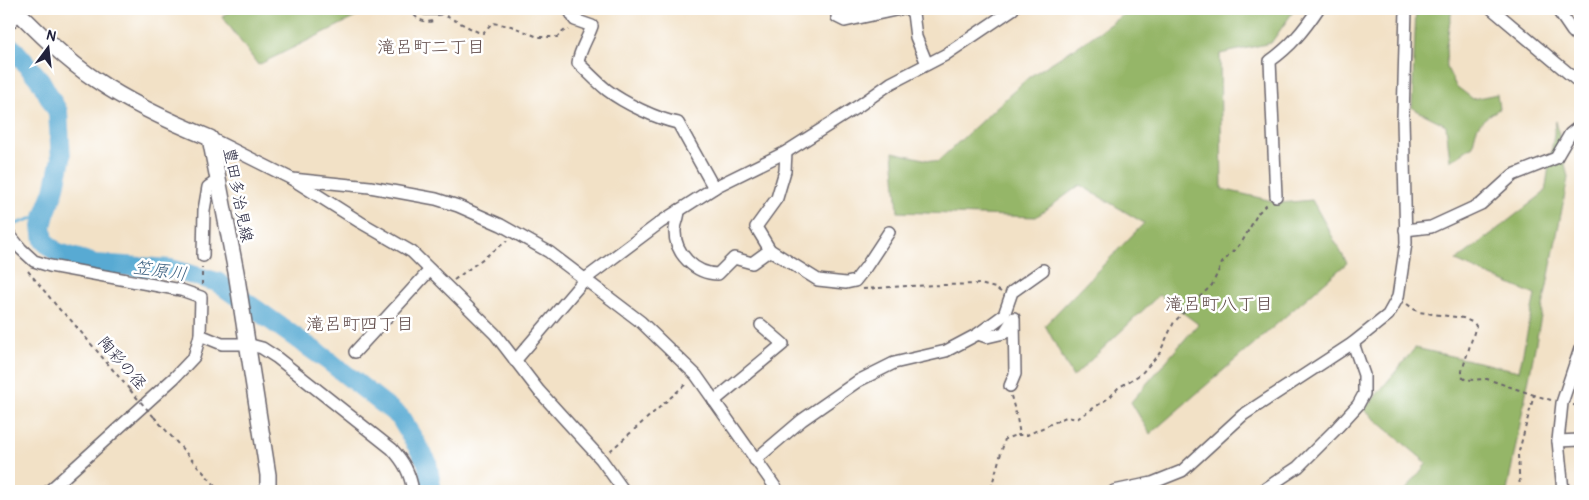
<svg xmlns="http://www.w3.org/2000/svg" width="1589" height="500" font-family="Pangolin,'Klee One',sans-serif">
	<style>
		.forest { fill: #95b668; stroke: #5c6c52 }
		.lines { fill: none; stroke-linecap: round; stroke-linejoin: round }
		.stream { stroke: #58aad3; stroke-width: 3 }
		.river { stroke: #58aad3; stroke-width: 20 }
		.minor-casing { stroke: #6b656c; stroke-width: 14 }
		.major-casing { stroke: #6b656c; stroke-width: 18 }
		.path { stroke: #6b656c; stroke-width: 2; stroke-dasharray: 4 4; stroke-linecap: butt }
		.minor { stroke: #fff; stroke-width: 11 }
		.major { stroke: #fff; stroke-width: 15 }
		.path-bridge { stroke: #6b656c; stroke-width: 2; stroke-dasharray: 4 4; stroke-linecap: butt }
		.labels { text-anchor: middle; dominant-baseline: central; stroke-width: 5; stroke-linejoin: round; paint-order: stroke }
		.street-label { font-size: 16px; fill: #22223b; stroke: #fff }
		.neighbourhood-label { font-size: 18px; fill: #604b4a; stroke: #fff }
		.water-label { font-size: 18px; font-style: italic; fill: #3a5f7f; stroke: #fff }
	</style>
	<rect width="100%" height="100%" fill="#fff"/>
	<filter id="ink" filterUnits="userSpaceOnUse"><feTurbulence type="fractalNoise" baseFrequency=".02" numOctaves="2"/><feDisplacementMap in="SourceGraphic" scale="10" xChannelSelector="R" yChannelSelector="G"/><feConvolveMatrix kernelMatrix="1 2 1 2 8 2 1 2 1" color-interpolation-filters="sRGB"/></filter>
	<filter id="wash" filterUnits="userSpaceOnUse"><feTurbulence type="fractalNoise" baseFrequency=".0096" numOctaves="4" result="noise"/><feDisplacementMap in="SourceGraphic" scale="20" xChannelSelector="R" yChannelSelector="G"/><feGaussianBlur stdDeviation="1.12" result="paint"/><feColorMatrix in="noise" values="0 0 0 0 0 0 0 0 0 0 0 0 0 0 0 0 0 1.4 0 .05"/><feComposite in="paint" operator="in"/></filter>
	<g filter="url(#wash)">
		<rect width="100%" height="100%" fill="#f2e1c6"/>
		<!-- forest -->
		<g class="forest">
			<path d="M234,9H372L258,65L222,16Z"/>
			<path d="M1131,9H1295L1271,43L1220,54L1222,189L1281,203L1312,200L1347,263L1150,434L1131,402L1198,324L1159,295L1073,377L1045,325L1144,223L1080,185L1036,217L898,212L893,152L937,162L1029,77L1089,39Z"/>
			<path d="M1416,9H1452L1446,46L1447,68L1456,86L1473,99L1497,94L1499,109C1480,121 1476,123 1473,146L1450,161L1446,125L1412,108Z"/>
			<path d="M1556,121L1568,178L1507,491H1405L1427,463L1364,410L1415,348L1519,371L1535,295L1456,261L1545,192Z"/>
		</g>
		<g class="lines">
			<!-- stream -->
			<path class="stream" d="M9,230L16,224L45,214"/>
			<!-- river -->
			<path class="river" d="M9,46L15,51L40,80L58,112L61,159L54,191L45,214L42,226L44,241L56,252L95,264L171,269L217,282L326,359L400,417L427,462L432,491"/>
		</g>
	</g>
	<g filter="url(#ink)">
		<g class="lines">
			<defs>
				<g id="minor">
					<path d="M426,9H438"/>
					<path d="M567,9L570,11L575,20L592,26C588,38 579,51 578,63C588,72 597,82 607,90C624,103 657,119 678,123L714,188"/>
					<path d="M908,9L913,13L916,37L927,64"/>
					<path d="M1492,9L1580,83"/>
					<path d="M1557,9L1572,31L1580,39"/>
					<path d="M838,11L837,17L845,21L900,9"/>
					<path d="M9,24L19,13"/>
					<path d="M210,138L292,179L360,222L412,252L495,334L539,391L601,459L624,491"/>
					<path d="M786,152L785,171L777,198L756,227L770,250L818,280L846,283L855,281L866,267L889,232"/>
					<path d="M292,179L370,187L436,199L458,206L501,225L549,252L641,322L696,375L778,491"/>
					<path d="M1276,196L1270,61C1291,46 1304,30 1318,9"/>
					<path d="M679,210C679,218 675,224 675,230C674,253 695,274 718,274L734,258L752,263L770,250"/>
					<path d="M1405,230L1431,227L1481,204L1513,175L1556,158L1570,134L1580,126"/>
					<path d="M9,234L21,249L34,261L50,266L181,290L201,297L200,335L194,357L174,378L49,491"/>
					<path d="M203,256L204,210L208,187L218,180"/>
					<path d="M978,334L987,337L1004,333L1014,318L1015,374L1010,386"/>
					<path d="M200,335L222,344H247L262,348L276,357L392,449C404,462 410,473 413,491"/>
					<path d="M355,352L430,270"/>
					<path d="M515,361L585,279L661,222L717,186L786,152L860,105L891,83L945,55L1013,9"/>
					<path d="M714,401L783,344L761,325"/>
					<path d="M1558,441L1580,440"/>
					<path d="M755,460L802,420L858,381L894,363L946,351L978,334L1004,315L1012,292L1043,270"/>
					<path d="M1114,491L1152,483L1182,471L1243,415L1353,343L1388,315L1398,297L1406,243L1403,118L1406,9"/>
					<path d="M1262,491L1298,467L1335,430L1358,405L1364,394V375L1353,343"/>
					<path d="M1563,491L1558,441L1562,403L1580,349"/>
				</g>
				<path id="major" d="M15,9C40,34 66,60 96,80C131,104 171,122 210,138L236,272L268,475V491"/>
			</defs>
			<!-- minor casing -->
			<use href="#minor" class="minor-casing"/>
			<!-- major casing -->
			<use href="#major" class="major-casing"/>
			<!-- path -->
			<g class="path">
				<path d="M409,9C415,17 422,24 433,21"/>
				<path d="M446,16L478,32L483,33L492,23L511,26L538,37H557L565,30H569"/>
				<path d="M28,271L60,310L69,318L130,390"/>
				<path d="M454,280L507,241"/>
				<path d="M202,285V267"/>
				<path d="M863,289L907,286L980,284L995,288L1001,292"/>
				<path d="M1407,304L1418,312L1463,318L1474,323L1476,326L1462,371V377L1466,380L1487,379L1534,395"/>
				<path d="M1011,396L1017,418L1020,435"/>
				<path d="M1573,405L1580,406"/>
				<path d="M154,417L220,491"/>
				<path d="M610,451L687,383"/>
				<path d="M991,488L1005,439L1016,435H1027L1066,417L1077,419L1110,397L1118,388L1141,374L1159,354L1174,322L1212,285L1222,263L1242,242L1258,213L1268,203"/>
				<path d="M1520,491L1518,455L1534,395L1551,400"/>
			</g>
			<!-- minor -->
			<use href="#minor" class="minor"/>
			<!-- major -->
			<use href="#major" class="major"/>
			<!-- path-bridge -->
			<path class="path-bridge" d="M130,390L154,417"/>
		</g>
	</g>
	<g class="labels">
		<!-- street labels -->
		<g class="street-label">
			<text transform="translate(238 195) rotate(79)">豊田多治見線</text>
			<text transform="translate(122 363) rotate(49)">陶彩の径</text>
		</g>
		<!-- neighbourhood labels -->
		<g class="neighbourhood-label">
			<text x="431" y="47">滝呂町二丁目</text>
			<text x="1219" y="304">滝呂町八丁目</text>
			<text x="360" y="324">滝呂町四丁目</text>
		</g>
		<!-- water labels -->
		<g class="water-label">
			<text transform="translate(160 271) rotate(8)">笠原川</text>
		</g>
	</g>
	<!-- margin -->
	<rect width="1589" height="500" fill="none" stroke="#fff" stroke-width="30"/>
	<!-- north arrow -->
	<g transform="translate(48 48) rotate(15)" stroke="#ffffff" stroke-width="4" paint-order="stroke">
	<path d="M0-4L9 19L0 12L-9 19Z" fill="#22223b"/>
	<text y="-8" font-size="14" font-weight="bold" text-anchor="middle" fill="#22223b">N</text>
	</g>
</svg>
